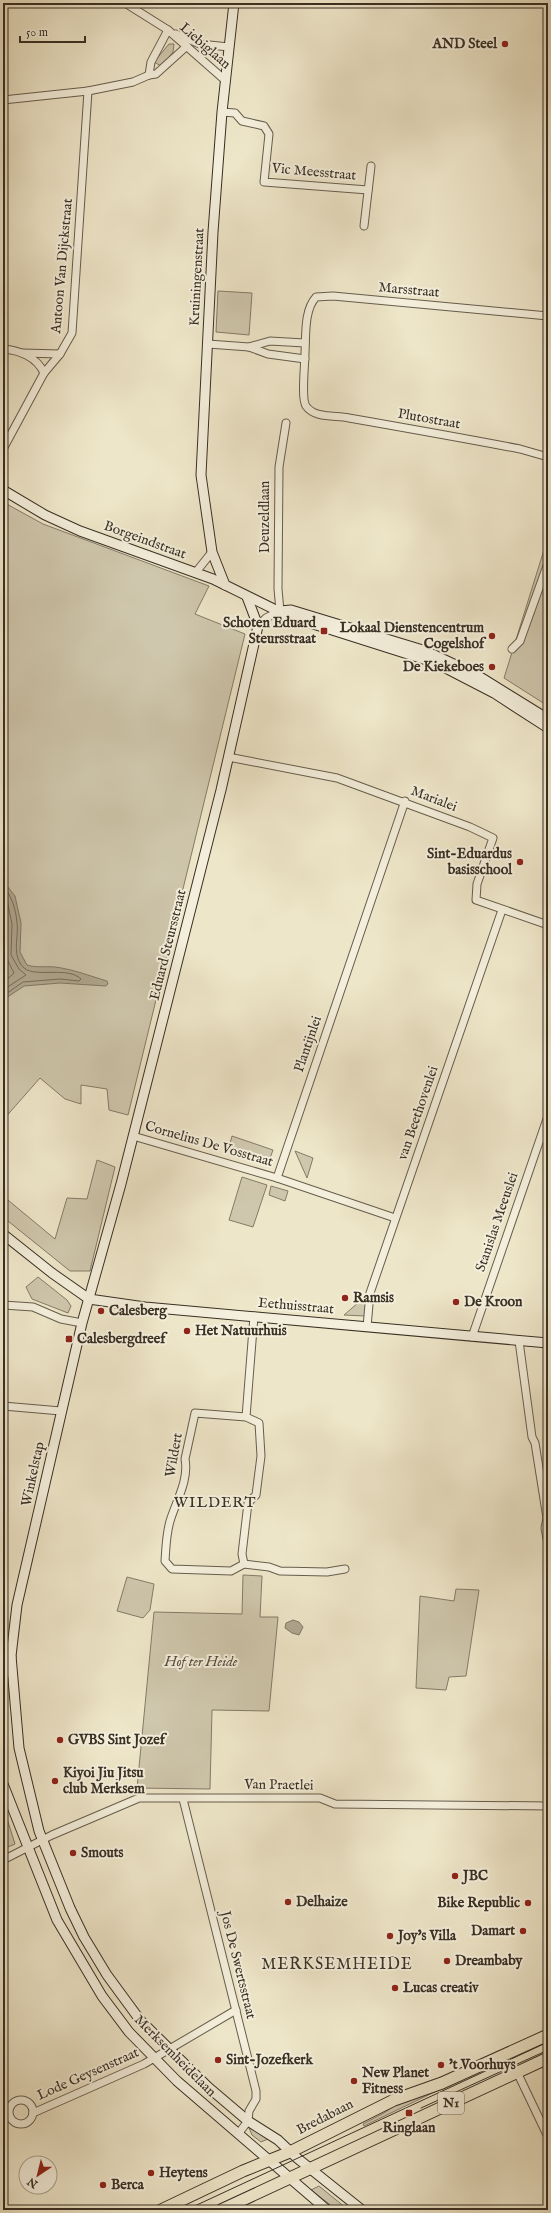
<svg xmlns="http://www.w3.org/2000/svg" width="551" height="2213" font-family="'IM FELL English',serif">
	<style>
		.green { fill: #cfc7ad; stroke: #847b68 }
		.water { fill: #b0a891; stroke: #807865 }
		.lines { fill: none; stroke-linecap: round; stroke-linejoin: round }
		.shore { stroke: #746c5a; stroke-width: 1 }
		.street-casing { stroke: #665d4d; stroke-width: 9 }
		.secondary-casing { stroke: #392f24; stroke-width: 11 }
		.primary-casing { stroke: #392f24; stroke-width: 13 }
		.street { stroke: #f4efdc; stroke-width: 7 }
		.secondary { stroke: #f4efdc; stroke-width: 9 }
		.primary { stroke: #eee6c9; stroke-width: 11 }
		.tram { stroke: #392f24; stroke-width: 1 }
		.poi-dot { fill: #8f2418; stroke: #f4efdc; stroke-width: 1.5 }
		.labels { text-anchor: middle; dominant-baseline: central; stroke-width: 4; stroke-linejoin: round; paint-order: stroke }
		.shield { fill: #f4efdc; stroke: #71695b; stroke-width: 1 }
		.shield-label { font-size: 13px; font-weight: bold; fill: #392f24 }
		.poi-label { font-size: 14px; font-weight: bold; fill: #392f24; stroke: #f4efdc; text-anchor: start }
		.street-label { font-size: 14px; fill: #392f24; stroke: #f4efdc }
		.park-label { font-size: 14px; font-style: italic; fill: #574d3f; stroke: #f4efdc }
		.neighbourhood-label { font-size: 15px; letter-spacing: 1px; fill: #392f24; stroke: #f4efdc }
		.quarter-label { font-size: 16px; letter-spacing: 1px; fill: #392f24; stroke: #f4efdc }
	</style>
	<rect width="100%" height="100%" fill="#eee6c9"/>
	<filter id="stains"><feTurbulence type="fractalNoise" baseFrequency=".005" numOctaves="4"/><feColorMatrix values="0 0 0 0 .2 0 0 0 0 .09 0 0 0 0 .02 0 0 0 .5 -.17"/></filter>
	<radialGradient id="worn" r=".72"><stop offset=".6" stop-color="#630" stop-opacity="0"/><stop offset="1" stop-color="#630" stop-opacity=".3"/></radialGradient>
	<!-- green -->
	<g class="green">
		<path d="M169,44H174L173,52L165,62L166,64L161,66L154,62Z"/>
		<path d="M218,291L252,293L249,335L216,332Z"/>
		<path d="M3,502L43,524L209,586L195,614L245,634L128,1115L109,1110L107,1089L81,1085V1104L65,1099L40,1078L3,1120Z"/>
		<path d="M548,537V706L504,678Z"/>
		<path d="M232,1136L273,1150L269,1161L261,1162L228,1151Z"/>
		<path d="M295,1151L313,1158L307,1178Z"/>
		<path d="M97,1160L115,1167L90,1271H70L3,1217V1196L55,1239L67,1198L87,1199Z"/>
		<path d="M242,1177L267,1185L253,1227L229,1220Z"/>
		<path d="M271,1186L288,1191L285,1201L269,1195Z"/>
		<path d="M38,1277L67,1300L71,1306L68,1313L32,1299L26,1287Z"/>
		<path d="M362,1297H367L365,1316L344,1315L359,1302Z"/>
		<path d="M243,1575L262,1576L260,1617H278L269,1711L212,1710L210,1789L137,1788L154,1612L242,1614Z"/>
		<path d="M127,1577L154,1584L150,1610L143,1618L117,1611Z"/>
		<path d="M456,1589L479,1590L466,1676L449,1677L446,1690L416,1688L420,1596L454,1601Z"/>
		<path d="M3,1806L15,1844L3,1849Z"/>
		<path d="M449,2085L364,2126L363,2124L384,2113L400,2102Z"/>
		<path d="M249,2128H251L268,2139L261,2142L252,2135Z"/>
		<path d="M319,2186L346,2208L344,2210H337L311,2190Z"/>
	</g>
	<!-- water -->
	<g class="water">
		<path d="M3,881L15,896L21,923L20,952L27,965C37,968 45,966 55,967C72,969 90,976 107,981L108,984L106,986L60,983L24,986L3,1000Z"/>
		<path d="M293,1620L299,1622L303,1627L299,1635L292,1633L285,1628L286,1623Z"/>
	</g>
	<g class="lines">
		<!-- shore -->
		<g class="shore">
			<path d="M3,886C12,896 16,910 17,923C19,938 11,955 24,968C36,978 68,966 81,979L79,981L60,979L23,982L3,996"/>
			<path d="M3,894L7,900L12,924L11,955L19,969L26,975L3,990"/>
			<path d="M3,910L6,924L5,955L14,973L3,983"/>
		</g>
		<defs>
			<g id="street">
				<path d="M125,3L168,30L226,81"/>
				<path d="M176,34L200,44L229,47"/>
				<path d="M149,75L151,62L168,30"/>
				<path d="M3,100L88,91L133,82L149,75L156,74L187,46"/>
				<path d="M222,112L235,113L242,121L264,126L269,134L264,182L368,190"/>
				<path d="M364,226L371,166"/>
				<path d="M548,316L333,296L316,297C304,310 306,335 305,353C305,364 301,399 306,406C315,419 336,415 349,418C406,428 463,438 520,449L548,457"/>
				<path d="M208,344L249,347L268,354L305,359"/>
				<path d="M249,347L270,341L305,343"/>
				<path d="M3,349C19,350 37,357 44,373"/>
				<path d="M22,353L60,354"/>
				<path d="M3,449L44,373L60,354L72,333L88,91"/>
				<path d="M196,572L212,552"/>
				<path d="M258,626L266,618L280,611L278,589L279,467L286,423"/>
				<path d="M512,649L520,641L548,563"/>
				<path d="M228,757L337,778L470,827L493,838L477,884L476,900L548,925"/>
				<path d="M133,1136L277,1178"/>
				<path d="M395,1218L277,1178L405,801"/>
				<path d="M3,1305L33,1307L61,1319L82,1323"/>
				<path d="M367,1327L370,1293L502,910"/>
				<path d="M472,1337L548,1116"/>
				<path d="M519,1341L532,1437L535,1443L547,1518L545,1528L548,1544"/>
				<path d="M3,1406L61,1411"/>
				<path d="M246,1417L259,1423L261,1456L256,1495L248,1503L242,1554L244,1564L231,1571L172,1569L165,1561C166,1548 166,1532 171,1518C177,1500 189,1479 185,1459L195,1413L246,1417L254,1316"/>
				<path d="M244,1564L269,1567L280,1571L327,1572L345,1569"/>
				<path d="M3,1650L12,1652"/>
				<path d="M183,1799L256,2091V2099L249,2111L248,2121L238,2134"/>
				<path d="M3,1860L52,1835L139,1798H320L335,1804L548,1806"/>
				<path d="M517,2072L548,2137"/>
				<circle cx="21" cy="2112" r="12"/>
				<path d="M33,2113L144,2064L236,2010"/>
			</g>
			<g id="secondary">
				<path d="M3,490L45,515L80,531L213,579L288,616L436,663L494,693L548,728"/>
				<path d="M225,585L212,552L201,475L213,232L222,112L234,3"/>
				<path d="M247,597L258,626L221,790L121,1184L82,1323L17,1605L11,1656L19,1748L39,1831L70,1908L84,1937L107,1975L140,2020L208,2087L248,2121L278,2140L297,2158L362,2210"/>
				<path d="M280,611L291,610L426,651L477,675L548,719"/>
				<path d="M3,1234L52,1273L89,1299L145,1307L548,1343"/>
				<path d="M3,1678L11,1657"/>
				<path d="M3,1784L57,1920L102,1996L129,2032L177,2081L327,2210"/>
			</g>
			<g id="primary">
				<path d="M161,2210L243,2171L290,2152L394,2100L442,2083L548,2035"/>
				<path d="M221,2210L548,2058"/>
			</g>
		</defs>
		<!-- street casing -->
		<use href="#street" class="street-casing"/>
		<!-- secondary casing -->
		<use href="#secondary" class="secondary-casing"/>
		<!-- primary casing -->
		<use href="#primary" class="primary-casing"/>
		<!-- street -->
		<use href="#street" class="street"/>
		<!-- secondary -->
		<use href="#secondary" class="secondary"/>
		<!-- primary -->
		<use href="#primary" class="primary"/>
		<!-- tram -->
		<g class="tram">
			<path d="M421,2108L548,2050"/>
			<path d="M186,2210L548,2042"/>
		</g>
	</g>
	<!-- markers -->
	<g class="poi-dot">
		<circle cx="505" cy="44" r="4"/>
		<rect x="320" y="627" width="8" height="8" rx="2"/>
		<circle cx="492" cy="636" r="4"/>
		<circle cx="492" cy="667" r="4"/>
		<circle cx="520" cy="862" r="4"/>
		<circle cx="345" cy="1298" r="4"/>
		<circle cx="456" cy="1302" r="4"/>
		<circle cx="101" cy="1311" r="4"/>
		<circle cx="187" cy="1331" r="4"/>
		<rect x="65" y="1335" width="8" height="8" rx="2"/>
		<circle cx="60" cy="1740" r="4"/>
		<circle cx="55" cy="1781" r="4"/>
		<circle cx="73" cy="1853" r="4"/>
		<circle cx="455" cy="1876" r="4"/>
		<circle cx="288" cy="1902" r="4"/>
		<circle cx="528" cy="1903" r="4"/>
		<circle cx="523" cy="1931" r="4"/>
		<circle cx="390" cy="1936" r="4"/>
		<circle cx="447" cy="1961" r="4"/>
		<circle cx="395" cy="1988" r="4"/>
		<circle cx="218" cy="2060" r="4"/>
		<circle cx="441" cy="2065" r="4"/>
		<circle cx="354" cy="2081" r="4"/>
		<rect x="405" y="2109" width="8" height="8" rx="2"/>
		<circle cx="151" cy="2173" r="4"/>
		<circle cx="103" cy="2185" r="4"/>
	</g>
	<g class="labels">
		<!-- shield labels -->
		<rect class="shield" x="438" y="2092" width="26" height="22" rx="3"/>
		<g class="shield-label">
			<text x="451" y="2103">N1</text>
		</g>
		<!-- poi labels -->
		<g class="poi-label">
			<text x="497" y="44" text-anchor="end">AND Steel</text>
			<text x="316" y="623" text-anchor="end">Schoten Eduard<tspan x="316" dy="16">Steursstraat</tspan></text>
			<text x="484" y="628" text-anchor="end">Lokaal Dienstencentrum<tspan x="484" dy="16">Cogelshof</tspan></text>
			<text x="484" y="667" text-anchor="end">De Kiekeboes</text>
			<text x="512" y="854" text-anchor="end">Sint-Eduardus<tspan x="512" dy="16">basisschool</tspan></text>
			<text x="353" y="1298">Ramsis</text>
			<text x="464" y="1302">De Kroon</text>
			<text x="109" y="1311">Calesberg</text>
			<text x="195" y="1331">Het Natuurhuis</text>
			<text x="77" y="1339">Calesbergdreef</text>
			<text x="68" y="1740">GVBS Sint Jozef</text>
			<text x="63" y="1773">Kiyoi Jiu Jitsu<tspan x="63" dy="16">club Merksem</tspan></text>
			<text x="81" y="1853">Smouts</text>
			<text x="463" y="1876">JBC</text>
			<text x="296" y="1902">Delhaize</text>
			<text x="520" y="1903" text-anchor="end">Bike Republic</text>
			<text x="515" y="1931" text-anchor="end">Damart</text>
			<text x="398" y="1936">Joy's Villa</text>
			<text x="455" y="1961">Dreambaby</text>
			<text x="403" y="1988">Lucas creativ</text>
			<text x="226" y="2060">Sint-Jozefkerk</text>
			<text x="449" y="2065">'t Voorhuys</text>
			<text x="362" y="2073">New Planet<tspan x="362" dy="16">Fitness</tspan></text>
			<text x="409" y="2128" text-anchor="middle">Ringlaan</text>
			<text x="159" y="2173">Heytens</text>
			<text x="111" y="2185">Berca</text>
		</g>
		<!-- street labels -->
		<g class="street-label">
			<text transform="translate(205 46) rotate(41)">Liebiglaan</text>
			<text transform="translate(314 172) rotate(5)">Vic Meesstraat</text>
			<text transform="translate(62 266) rotate(-85)">Antoon Van Dijckstraat</text>
			<text transform="translate(197 277) rotate(-87)">Kruiningenstraat</text>
			<text transform="translate(409 290) rotate(5)">Marsstraat</text>
			<text transform="translate(429 419) rotate(10)">Plutostraat</text>
			<text transform="translate(265 517) rotate(-90)">Deuzeldlaan</text>
			<text transform="translate(145 540) rotate(20)">Borgeindstraat</text>
			<text transform="translate(434 799) rotate(21)">Marialei</text>
			<text transform="translate(168 945) rotate(-76)">Eduard Steursstraat</text>
			<text transform="translate(308 1044) rotate(-71)">Plantijnlei</text>
			<text transform="translate(418 1113) rotate(-71)">van Beethovenlei</text>
			<text transform="translate(209 1144) rotate(16)">Cornelius De Vosstraat</text>
			<text transform="translate(497 1222) rotate(-71)">Stanislas Meeuslei</text>
			<text transform="translate(296 1306) rotate(5)">Eethuisstraat</text>
			<text transform="translate(174 1455) rotate(-80)">Wildert</text>
			<text transform="translate(33 1474) rotate(-78)">Winkelstap</text>
			<text transform="translate(279 1785) rotate(1)">Van Praetlei</text>
			<text transform="translate(238 1965) rotate(76)">Jos De Swertsstraat</text>
			<text transform="translate(175 2056) rotate(45)">Merksemheidelaan</text>
			<text transform="translate(88 2074) rotate(-24)">Lode Geysenstraat</text>
			<text transform="translate(325 2117) rotate(-27)">Bredabaan</text>
		</g>
		<!-- park labels -->
		<g class="park-label">
			<text x="201" y="1662">Hof ter Heide</text>
		</g>
		<!-- neighbourhood labels -->
		<g class="neighbourhood-label">
			<text x="215" y="1502">WILDERT</text>
		</g>
		<!-- quarter labels -->
		<g class="quarter-label">
			<text x="337" y="1965">MERKSEMHEIDE</text>
		</g>
	</g>
	<!-- margin -->
	<rect width="551" height="2213" fill="none" stroke="#eee6c9" stroke-width="16"/>
	<rect x="4" y="4" width="543" height="2205" fill="none" stroke="#392f24" stroke-width="2"/>
	<rect x="8" y="8" width="535" height="2197" fill="none" stroke="#392f24"/>
	<!-- north arrow -->
	<g transform="translate(38 2175) rotate(215)"><circle r="19" fill="#f4efdc" stroke="#a9a292"/>
	<path d="M0-3L7 15L0 10L-7 15Z" fill="#8f2418"/>
	<text y="-6" font-size="11" font-weight="bold" text-anchor="middle" fill="#392f24">N</text>
	</g>
	<!-- scale -->
	<path d="M20 36v6h65v-6" fill="none" stroke="#392f24" stroke-width="2"/>
	<text x="26" y="36" font-size="12" fill="#392f24" stroke="#f4efdc" stroke-width="3" paint-order="stroke">50 m</text>
	<rect width="100%" height="100%" filter="url(#stains)"/>
	<rect width="100%" height="100%" fill="url(#worn)"/>
</svg>
